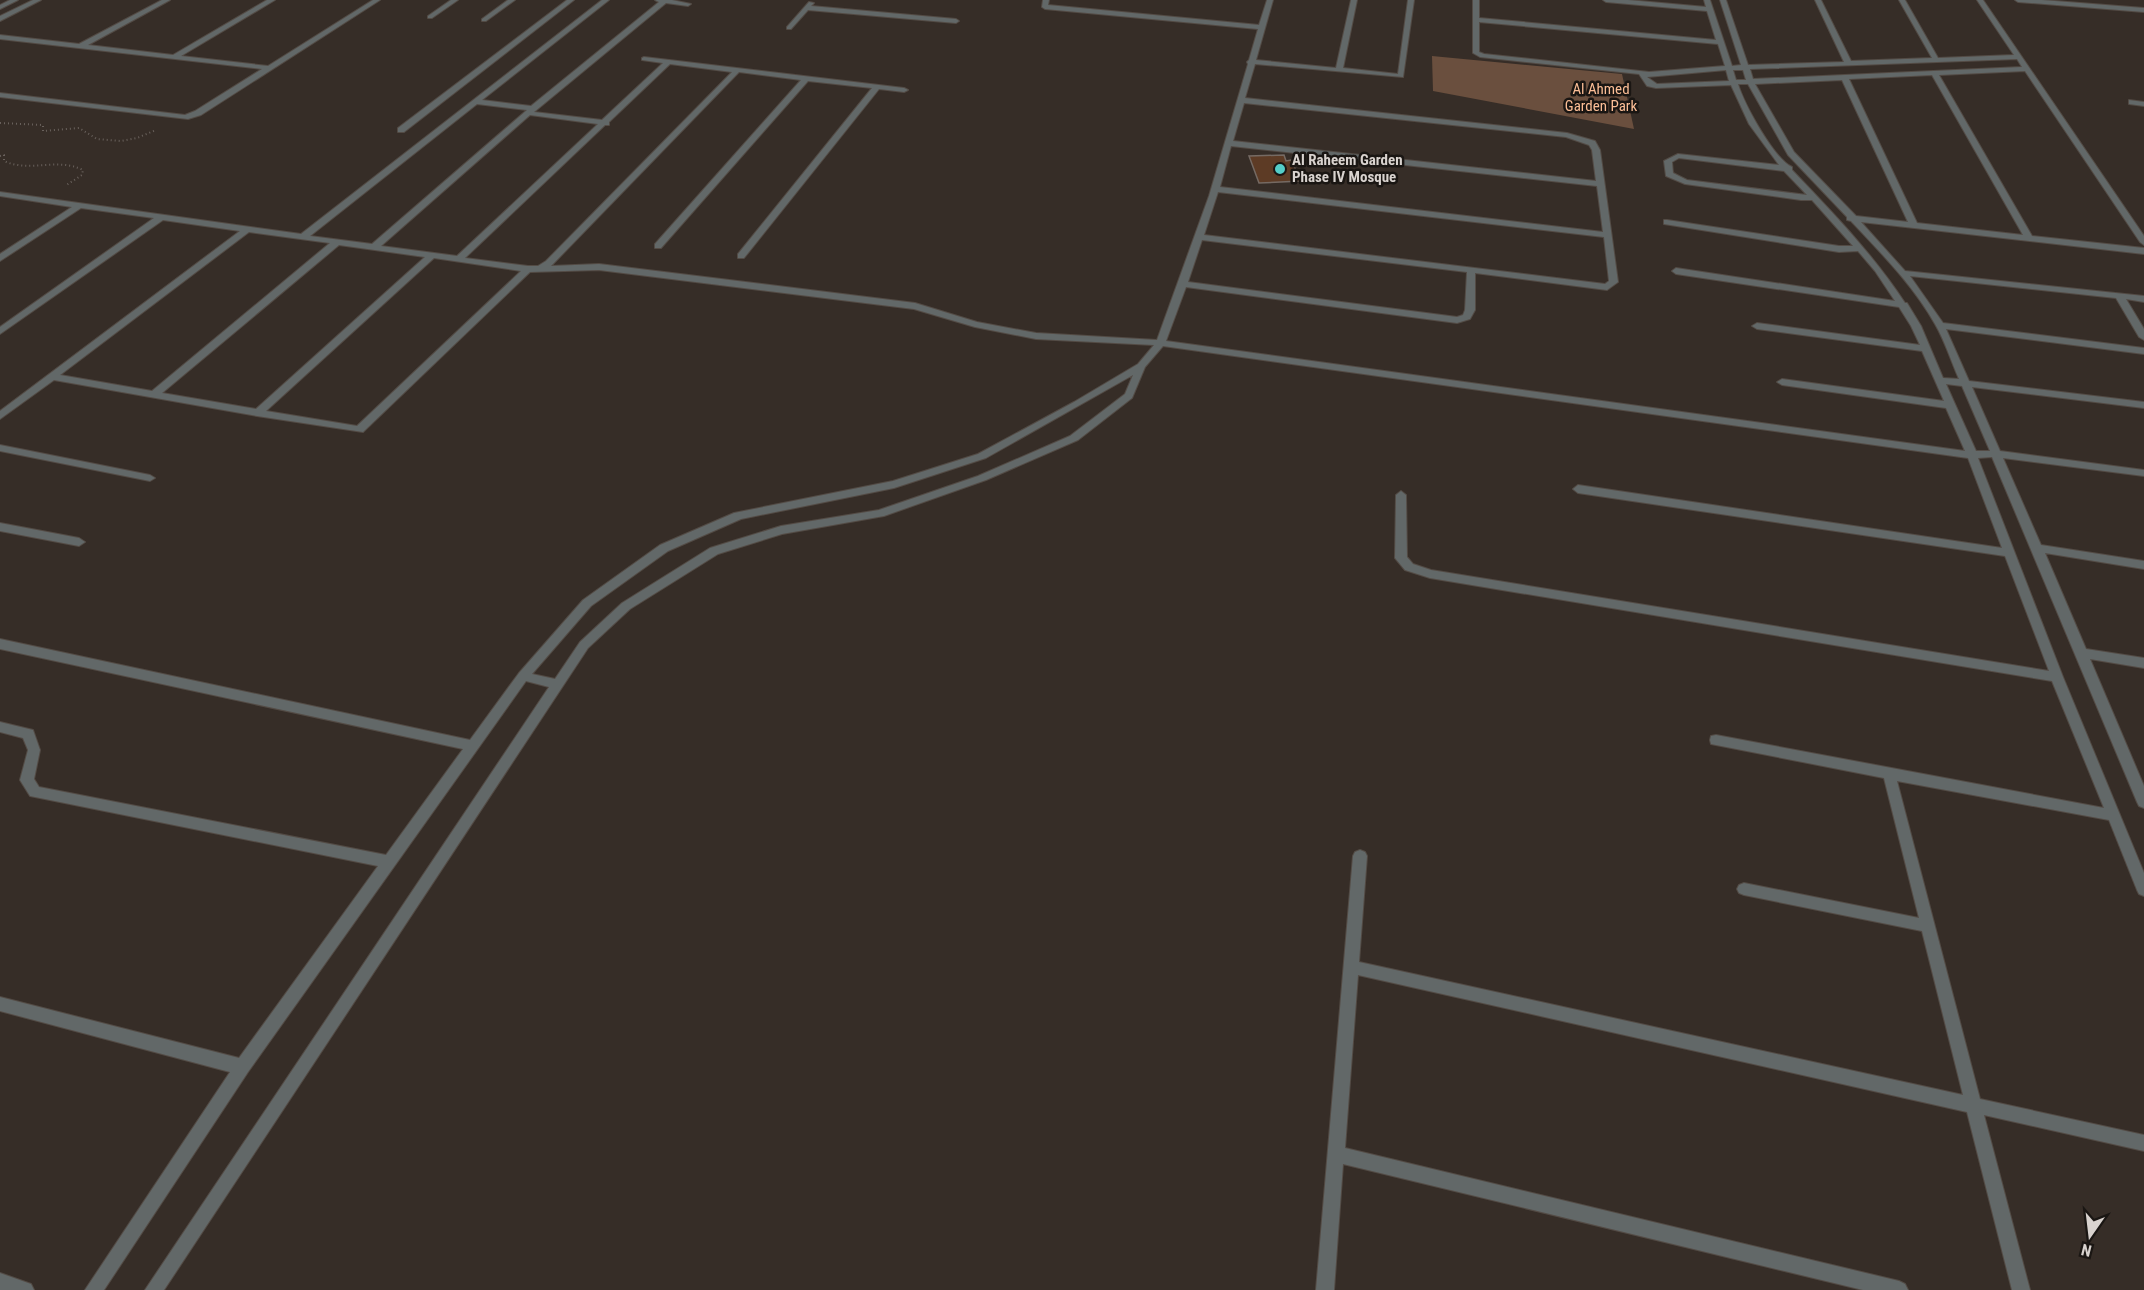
<svg xmlns="http://www.w3.org/2000/svg" width="2144" height="1290" font-family="'Roboto Condensed',sans-serif">
	<style>
		.green { fill: #6a4f3e }
		.building { fill: #5d3b25; stroke: #756a63; stroke-width: 1.5 }
		.lines { fill: none; stroke-linecap: round; stroke-linejoin: round }
		.street-casing { stroke: #534b45; stroke-width: 2 }
		.path { stroke: #69615c; stroke-width: 2; stroke-dasharray: 1 3; stroke-linecap: butt }
		.street { fill: #626868; fill-rule: evenodd }
		.poi-dot { fill: #54cdc8; stroke: #1a1613; stroke-width: 2 }
		.labels { text-anchor: middle; dominant-baseline: central; stroke-width: 5; stroke-linejoin: round; paint-order: stroke }
		.far-park-label { font-size: 15px; fill: #fcbe96; stroke: #1a1613 }
		.far-poi-label { font-size: 15px; font-weight: bold; fill: #d9d3cf; stroke: #1a1613; text-anchor: start }
	</style>
	<rect width="100%" height="100%" fill="#362d27"/>
	<!-- green -->
	<path class="green" d="M1432,56L1622,74L1634,129L1433,91Z"/>
	<!-- building -->
	<path class="building" d="M1284,155L1286,161L1291,160L1301,181L1259,183L1249,156Z"/>
	<g class="lines">
		<defs>
			<g id="street">
				<path d="M10,0H18L0,9V5Z"/>
				<path d="M33,0H41L0,21V16Z"/>
				<path d="M162,0H170L88,45L173,55L267,0H275L181,56L268,66L373,0H380L201,115L188,119L0,97V93L185,115L195,111L262,69L0,39V35L79,44Z"/>
				<path d="M451,0H458L432,18H428V16Z"/>
				<path d="M508,0H515L486,21H482V19Z"/>
				<path d="M567,0H574L404,132H398V128Z"/>
				<path d="M602,0H609L482,100L531,106L659,2L655,0H672L691,4L688,6L666,3L534,112L602,120L663,63L642,60V58L644,57L904,88L908,90L904,92L879,89L744,258H738V254L872,88L808,81L661,248H655V244L801,80L739,72L551,266L599,264L915,303L977,322L1036,333L1157,340L1209,196L1248,64L1247,62L1249,60L1258,29L1045,9L1042,7L1043,0H1049L1048,5L1259,25L1267,0H1273L1256,60L1336,68L1351,0H1357L1343,68L1398,74L1408,0H1414L1403,77L1255,64L1245,98L1567,133L1595,141L1600,150L1618,282L1607,290L1475,273V310L1470,319L1457,323L1186,287L1166,341L1965,451L1946,408L1782,385L1777,382L1782,379L1944,401L1922,351L1757,329L1752,326L1757,323L1920,345L1911,326L1899,307L1676,274L1672,271L1676,268L1895,301L1875,271L1858,251L1839,252L1664,224V220H1667L1839,246H1853L1812,200H1801L1685,184L1666,176L1664,161L1678,154L1779,165L1749,124L1731,85L1656,88L1647,86L1639,74L1480,57L1473,53V0H1479V18L1716,40L1707,11L1606,2L1603,0H1628L1706,7L1704,0H1710L1732,66L1741,65L1720,0H1726L1748,65L1844,62L1815,0H1821L1851,61L1932,58L1899,0H1905L1938,58L2014,55L1977,0H1983L2144,236V245L2140,242L2025,71L1939,75L2032,236L2144,248V254L1861,222L1905,271L2144,296V302L2126,299L2144,329V340L2139,337L2116,298L1910,276L1943,323L2144,348V354L1946,329L1969,381L2144,402V408L1972,387L2000,451L2144,470V476L2003,458L2041,545L2144,561V569L2045,553L2086,649L2144,658V668L2090,659L2144,786V808L2139,806L2137,802L1992,457L1978,458L2063,677L2144,873V896L2139,894L2137,890L2109,820L1897,781L1980,1099L2144,1135V1151L1984,1115L2030,1290H2012L1967,1112L1358,975L1345,1148L1899,1281L1905,1284L1908,1290H1863L1343,1164L1334,1290H1316L1353,856L1355,852L1360,850L1365,852L1367,856L1359,962L1963,1095L1922,931L1744,895L1739,893L1737,889L1739,885L1744,883L1919,918L1884,778L1716,745L1711,744L1710,740L1711,736L1716,735L2104,808L2052,681L1430,578L1405,570L1395,558L1396,495L1401,491L1406,495L1407,557L1413,564L1431,570L2049,671L2005,556L1578,493L1573,489L1578,485L2002,548L1968,458L1163,346L1145,367L1132,398L1078,440L986,480L884,516L782,534L718,554L630,609L588,648L164,1290H145L549,687L526,681L248,1072L104,1290H85L230,1072L0,1011V997L239,1058L378,866L30,796L20,780L28,750L23,738L0,732V722L33,730L40,750L34,779L39,787L386,855L463,749L0,649V639L470,740L519,673L583,600L660,545L734,513L893,481L978,454L1074,402L1138,364L1154,345L1036,339L975,327L914,309L599,270L530,272L363,432L257,416L54,380L0,419V411L240,231L163,220L0,334V327L154,218L81,208L0,261V254L72,207L0,196V192L301,234ZM1479,22L1718,44L1725,66L1649,72L1484,54L1479,52ZM2017,59L2022,67L1753,79L1750,69ZM670,64L732,72L546,261L538,266H528L465,258L605,125H609V122ZM1726,70L1729,81L1657,84L1647,77ZM1733,70H1743L1746,80H1736ZM1932,75L2023,235L1917,223L1849,79ZM1842,80L1908,222L1856,216L1794,152L1755,84ZM1738,84H1748L1788,155L1847,217V220L1851,221C1881,253 1913,285 1935,324C1945,341 1951,361 1959,379L1943,378L1921,326L1907,303H1905C1872,253 1833,213 1792,170V167C1774,159 1744,104 1738,84ZM1244,103L1566,137L1589,145L1592,150L1596,181L1233,141ZM477,104L527,110L372,244L310,236ZM530,115L598,124L457,256L381,246ZM1231,146L1597,186L1603,232L1220,187ZM1679,158L1784,171L1807,195L1687,180L1673,173L1672,162ZM1218,192L1604,237L1609,281L1605,284L1204,235ZM249,232L330,243L152,391L60,375ZM1202,240L1467,272L1465,310L1463,315L1457,317L1188,282ZM339,245L425,257L256,409L162,393ZM434,258L521,271L357,426L266,411ZM1133,375L1125,394L1070,436L978,476L879,510L781,526L710,548L622,603L580,642L555,679L532,674L591,606L668,551L741,519L894,488L986,458ZM1946,384L1962,386L1990,451H1976Z"/>
				<path d="M2015,0H2042L2144,8V12L2018,2Z"/>
				<path d="M809,2L814,3L811,6L956,19L959,21L956,23L808,10L791,29H787V27Z"/>
				<path d="M2129,100L2144,102V106L2129,104Z"/>
				<path d="M0,445L150,475L155,478L150,481L0,451Z"/>
				<path d="M0,523L79,538L85,542L79,546L0,531Z"/>
				<path d="M0,1273L31,1284L34,1290H0Z"/>
			</g>
		</defs>
		<!-- street casing -->
		<use href="#street" class="street-casing"/>
		<!-- path -->
		<g class="path">
			<path d="M0,123L43,125V131L79,128L97,139L121,141L137,138L156,130"/>
			<path d="M0,156L4,155V161C30,173 57,157 83,170L82,175L65,186"/>
		</g>
		<!-- street -->
		<use href="#street" class="street"/>
	</g>
	<!-- markers -->
	<circle class="poi-dot" cx="1280" cy="169" r="6"/>
	<g class="labels">
		<!-- far-park labels -->
		<g class="far-park-label">
			<text x="1601" y="89">Al Ahmed<tspan x="1601" dy="17">Garden Park</tspan></text>
		</g>
		<!-- far-poi labels -->
		<g class="far-poi-label">
			<text x="1292" y="160">Al Raheem Garden<tspan x="1292" dy="17">Phase IV Mosque</tspan></text>
		</g>
	</g>
	<!-- north arrow -->
	<g transform="translate(2090 1236) rotate(194)" stroke="#1a1613" stroke-width="4.5" paint-order="stroke">
	<path d="M0-4.5L10 22L0 15L-10 22Z" fill="#d9d3cf"/>
	<text y="-9" font-size="16" font-weight="bold" text-anchor="middle" fill="#d9d3cf">N</text>
	</g>
</svg>
